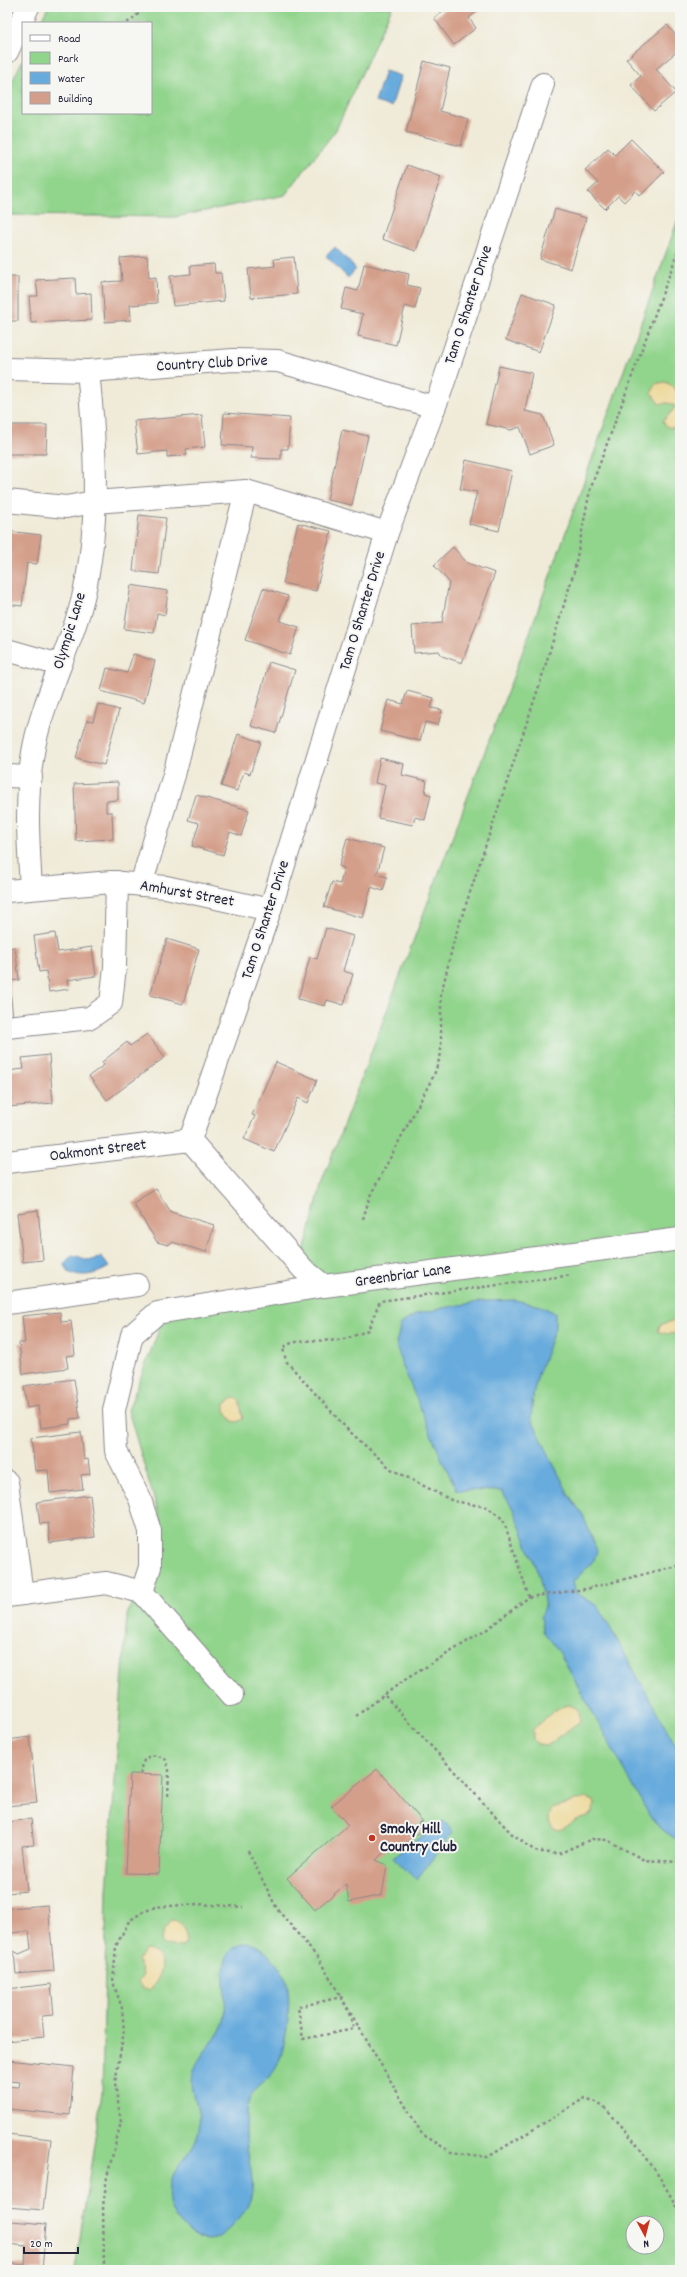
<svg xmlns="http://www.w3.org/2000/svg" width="687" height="2277" font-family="Dekko,sans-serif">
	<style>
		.green { fill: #91d48c; stroke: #5a7b64; fill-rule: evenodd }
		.sand { fill: #eeda9e; stroke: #887e6c }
		.water { fill: #68abdd; stroke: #45668c }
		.building { fill: #d49f8a }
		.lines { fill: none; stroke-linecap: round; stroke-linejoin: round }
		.minor-casing { stroke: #89868a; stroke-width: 24 }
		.path { stroke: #89868a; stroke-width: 2.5; stroke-dasharray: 3 3; stroke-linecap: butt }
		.minor { stroke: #fff; stroke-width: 22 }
		.poi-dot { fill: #c8321e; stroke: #f6f6f2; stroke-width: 1.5 }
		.labels { text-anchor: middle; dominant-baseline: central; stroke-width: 4; stroke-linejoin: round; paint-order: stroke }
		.street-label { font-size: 16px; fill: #22223b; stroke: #f6f6f2 }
		.poi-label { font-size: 16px; font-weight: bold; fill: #22223b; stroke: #f6f6f2; text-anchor: start }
	</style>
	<rect width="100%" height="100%" fill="#f6f6f2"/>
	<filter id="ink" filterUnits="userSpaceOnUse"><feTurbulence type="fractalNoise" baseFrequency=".025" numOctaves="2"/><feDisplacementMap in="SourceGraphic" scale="8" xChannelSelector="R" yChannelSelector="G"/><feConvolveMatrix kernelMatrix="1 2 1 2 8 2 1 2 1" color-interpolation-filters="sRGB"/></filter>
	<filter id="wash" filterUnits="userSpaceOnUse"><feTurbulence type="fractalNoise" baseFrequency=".012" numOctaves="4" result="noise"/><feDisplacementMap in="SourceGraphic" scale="16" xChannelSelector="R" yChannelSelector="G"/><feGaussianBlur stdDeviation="0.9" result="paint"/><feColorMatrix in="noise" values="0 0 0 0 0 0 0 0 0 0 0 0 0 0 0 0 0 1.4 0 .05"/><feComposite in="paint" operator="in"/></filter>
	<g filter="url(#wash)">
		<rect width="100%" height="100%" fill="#f0ebd8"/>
		<!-- green -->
		<g class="green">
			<path d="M48,7H392L336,130L285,195L175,217L7,215V92L23,59V113H151V23H40Z"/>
			<path d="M680,214V2270H75L102,2092L107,1891L127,1615L161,1523L128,1410L165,1314L293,1295L322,1182L527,640ZM633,2223H657V2247H633Z"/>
		</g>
		<!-- sand -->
		<g class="sand">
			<path d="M665,382C682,387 687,417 673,428L667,427L663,421L674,409L675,406L668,403L659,404L652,393L655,384Z"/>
			<path d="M680,1313V1332L669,1334L658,1332L660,1325L672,1321L675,1315Z"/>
			<path d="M234,1398L239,1399L243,1419L237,1422L232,1421L225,1410V1404Z"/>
			<path d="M568,1705C578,1707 580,1711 580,1721L547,1746L539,1745L533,1740V1729C546,1720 552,1708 568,1705Z"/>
			<path d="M587,1798L594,1801L595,1805L591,1814C586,1817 581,1817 576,1820C569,1824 556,1838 550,1823C548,1818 550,1813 552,1808Z"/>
			<path d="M172,1920C184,1920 190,1937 183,1947L164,1945L161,1941L164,1931Z"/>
			<path d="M144,1950C171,1952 163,1977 149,1990L143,1989L138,1982L143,1974L138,1960Z"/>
		</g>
		<!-- water -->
		<g class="water">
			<path d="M385,71L401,76L391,107L375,102Z"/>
			<path d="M335,247L356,269L348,278L326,256Z"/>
			<path d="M72,1255C82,1256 90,1265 101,1256L109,1267C95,1275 86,1277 70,1273L64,1264Z"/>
			<path d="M515,1300L541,1306L555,1313V1328L538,1375L533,1396L531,1418L569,1495L583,1515L597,1551L594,1560L573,1582L576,1593L598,1606L680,1753V1839L677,1840L660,1828L649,1815L558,1650L543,1631L541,1616L545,1607L539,1575L513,1509L502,1491L457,1490L442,1460L401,1362L396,1343L401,1324L416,1314L448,1307L485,1301Z"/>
			<path d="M444,1821L453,1832L416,1880L393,1857Z"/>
			<path d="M243,1943C256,1943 264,1949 272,1959C276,1964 282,1970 285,1976C293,1997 287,2045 277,2066C271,2080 254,2085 249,2100C247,2105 247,2112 247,2118C240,2169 275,2191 224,2233C217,2239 208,2242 199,2238C180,2228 165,2210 169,2187C173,2165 196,2152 199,2129C202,2109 187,2089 194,2070C201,2050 222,2038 225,2016C227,1997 220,1974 227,1956C230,1950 237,1946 243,1943Z"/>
		</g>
		<g id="blocks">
			<!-- building -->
			<g class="building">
				<path d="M448,7H483L469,18L476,28L454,45L434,18Z"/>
				<path d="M667,25L680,40V49L656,69L676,92L654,111L631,85L641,76L626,59Z"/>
				<path d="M424,61L450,68L440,111L468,119L461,146L406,132Z"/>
				<path d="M631,139L664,172L640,196L635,191L624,202L618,196L605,209L588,192L598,183L585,170L608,148L615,155Z"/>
				<path d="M407,165L441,177L416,251L382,239Z"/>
				<path d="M555,209L586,218L571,269L540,259Z"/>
				<path d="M147,256L149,278L156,277L157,303L130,305L131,320L105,322L102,282L122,281L120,258Z"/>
				<path d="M294,257L297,294L251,298L248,269L275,266L274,259Z"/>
				<path d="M214,264L215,273H221L224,301L173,306L170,276L191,274L190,266Z"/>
				<path d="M364,264L409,274L407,285L420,288L415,309L405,306L396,345L358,336L363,314L341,309L346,288L358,291Z"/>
				<rect x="7" y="277" width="11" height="44"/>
				<path d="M75,278L76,294L91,293L92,320L31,323L29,296H38L36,280Z"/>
				<path d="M522,293L556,305L539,352L506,340Z"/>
				<path d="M499,366L532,373L525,411L543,415L554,445L530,454L520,427L511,430L486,424Z"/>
				<path d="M224,413L290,418L288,449H281V459L251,458L252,447L222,445Z"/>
				<path d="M202,415L205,447L186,449L187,455L167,457V451L138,454L134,421Z"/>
				<path d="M7,425H47L46,454H7Z"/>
				<path d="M342,430L368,436L352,505L327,500Z"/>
				<path d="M466,460L512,471L499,531L469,524L477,492L460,489Z"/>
				<path d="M139,515L166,518L159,574L133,571Z"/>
				<path d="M298,523L331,531L316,591L283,583Z"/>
				<path d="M7,531L41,535L37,564L27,563L22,606L7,604Z"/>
				<path d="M453,547L467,563L495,573L462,663L442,656L439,651L414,653L412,626L442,623L449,582L434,565Z"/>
				<path d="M131,585L168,591L165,615L157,613L154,633L124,629Z"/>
				<path d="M263,588L288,596L280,621L299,627L290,655L245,640Z"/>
				<path d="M133,654L155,661L144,703L101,691L107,668L127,673Z"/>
				<path d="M269,662L295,670L276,733L251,726Z"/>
				<path d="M407,691L434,698L431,708L442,710L438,725L425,722L420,741L380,731L388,700L403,704Z"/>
				<path d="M98,704L119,710L104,765L76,758L87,720L93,721Z"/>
				<path d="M238,734L261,742L250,774L244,772L237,791L221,786Z"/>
				<path d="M380,758L404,764L402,775L427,781L425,793L431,795L425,820L415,817L413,825L378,818L385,785L375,783Z"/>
				<path d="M118,782V800L106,801V812H112L113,839L76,841L74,784Z"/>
				<path d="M196,795L249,810L241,836L230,832L223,855L192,846L199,823L188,820Z"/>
				<path d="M347,838L384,848L377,874L387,877L383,891L371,887L363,918L324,907L332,882L340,884L344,868L339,866Z"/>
				<path d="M326,928L353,936L343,971L353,974L344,1005L327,1000L325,1006L298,999L310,957L317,959Z"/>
				<path d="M55,933L58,952L92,947L96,976L67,980L69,989L49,992L46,971L39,972L34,936Z"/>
				<path d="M167,939L199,949L183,1004L150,995Z"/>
				<path d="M15,947L19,980L9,981L13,1017H7V948Z"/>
				<path d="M147,1034L165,1057L107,1100L89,1076L104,1065L102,1062L127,1042L130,1046Z"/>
				<path d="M49,1055L53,1103L7,1107V1071L24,1069L22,1058Z"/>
				<path d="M276,1062L317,1080L308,1103L298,1098L274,1152L244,1139L255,1116L252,1115Z"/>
				<path d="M156,1189L171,1212L214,1225L206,1252L172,1242L168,1245L157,1242L133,1203Z"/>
				<path d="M38,1210L43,1260L23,1262L17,1213Z"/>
				<path d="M60,1312L61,1322L71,1321L75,1355L66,1356L68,1368L23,1374L19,1343H25L22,1316Z"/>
				<path d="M74,1379L80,1418L70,1419V1424L41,1428L38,1406L27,1408L24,1386Z"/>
				<path d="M81,1432L84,1460L88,1459L90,1474L81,1475L83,1489L50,1493L48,1470L35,1471L31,1438Z"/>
				<path d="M90,1495L95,1537L50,1543L48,1523L40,1524L37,1502Z"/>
				<path d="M30,1737L37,1803L7,1806V1783L9,1782L7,1740Z"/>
				<path d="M377,1769L423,1822L418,1823L423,1830L394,1851L390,1846L376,1860L387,1865L382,1895L349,1902L346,1884L315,1910L287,1878L348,1825L331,1806Z"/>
				<path d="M130,1774L163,1775L159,1874L126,1873Z"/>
				<path d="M31,1819L34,1845L22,1846L27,1891L7,1893V1822Z"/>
				<path d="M48,1905L54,1971L16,1974L14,1951L19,1954L31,1949L29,1931L11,1933L9,1908Z"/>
				<path d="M51,1984L54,2015L42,2016L44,2037L7,2041V1989Z"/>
				<path d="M7,2060L74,2067L70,2115L7,2109V2086L19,2087L20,2082L7,2081Z"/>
				<path d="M7,2134L51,2139L43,2210L7,2207Z"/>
				<path d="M11,2221L46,2224L42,2270H7V2263L25,2265L26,2246L8,2244Z"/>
			</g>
		</g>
	</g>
	<g filter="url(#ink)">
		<use href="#blocks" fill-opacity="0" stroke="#89868a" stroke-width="1"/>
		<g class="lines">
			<defs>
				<g id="minor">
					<path d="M7,52L28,7"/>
					<path d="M7,369L88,371L233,360L278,361L434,407"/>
					<path d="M7,501L66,507L94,502L246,491L387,533"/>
					<path d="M7,650L60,665"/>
					<path d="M7,776L31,777"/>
					<path d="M141,885L174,775L246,491"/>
					<path d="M31,888C28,841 25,794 34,747C43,701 67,654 80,609C101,534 96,448 88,371"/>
					<path d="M7,891L111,882L166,887L270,910"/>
					<path d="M7,1027L90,1018L111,1003L115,967L117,882"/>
					<path d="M190,1140L270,910L387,533L441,390L543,84"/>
					<path d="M190,1140L303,1269L324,1286L680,1239"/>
					<path d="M7,1162L190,1140"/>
					<path d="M7,1303L137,1285"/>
					<path d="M7,1482L22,1594"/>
					<path d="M142,1592L150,1567V1531L140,1499L116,1451L114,1410L132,1335L157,1313L324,1286"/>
					<path d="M142,1592L232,1695"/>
					<path d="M7,1596L106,1583L142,1592"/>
				</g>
			</defs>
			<!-- minor casing -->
			<use href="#minor" class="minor-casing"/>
			<!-- path -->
			<g class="path">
				<path d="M127,23L147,7"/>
				<path d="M363,1219L370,1196L434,1075L441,1054V995L454,940L539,686L574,572L590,490L680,246"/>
				<path d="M529,1597L503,1519L487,1507L453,1501L391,1469L348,1430L286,1361L283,1348C294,1337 324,1342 338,1340C348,1339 359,1334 368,1330L380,1301L572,1275"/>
				<path d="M385,1696L511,1833L535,1851L558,1854L592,1839L607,1840L644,1860L680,1862"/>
				<path d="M356,1716L403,1681L486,1630L529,1597L586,1589L680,1565"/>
				<path d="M141,1774C139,1758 153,1750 166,1760L169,1770L168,1797"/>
				<path d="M248,1851L277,1909L318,1958L422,2134L451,2152L488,2157L585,2098C590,2100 596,2101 599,2104C628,2127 665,2181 680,2215"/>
				<path d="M341,1997L348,2010L354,2029L303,2039L298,2007Z"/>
				<path d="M104,2270L103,2206L107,2177L121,2122L115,2083L124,2031L122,2008L113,1982L116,1946L129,1921L141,1913L155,1907L198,1904L243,1907"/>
			</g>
			<!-- minor -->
			<use href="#minor" class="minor"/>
		</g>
	</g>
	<!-- markers -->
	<circle class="poi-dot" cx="372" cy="1838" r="4"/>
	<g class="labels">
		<!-- street labels -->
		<g class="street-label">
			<text transform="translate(469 305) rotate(-72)">Tam O Shanter Drive</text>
			<text transform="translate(212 364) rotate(-3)">Country Club Drive</text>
			<text transform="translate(363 611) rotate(-73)">Tam O Shanter Drive</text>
			<text transform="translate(70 631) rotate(-73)">Olympic Lane</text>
			<text transform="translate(187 894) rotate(10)">Amhurst Street</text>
			<text transform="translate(266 920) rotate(-72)">Tam O Shanter Drive</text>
			<text transform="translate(98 1151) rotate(-7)">Oakmont Street</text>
			<text transform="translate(403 1276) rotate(-8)">Greenbriar Lane</text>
		</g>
		<!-- poi labels -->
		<g class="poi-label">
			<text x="380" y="1829">Smoky Hill<tspan x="380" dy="18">Country Club</tspan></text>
		</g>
	</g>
	<!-- margin -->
	<rect width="687" height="2277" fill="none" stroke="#f6f6f2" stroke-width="24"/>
	<!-- legend -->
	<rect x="22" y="22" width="130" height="92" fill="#f6f6f2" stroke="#a1a1a9"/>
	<rect x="30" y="35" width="20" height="6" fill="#ffffff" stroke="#a1a1a9"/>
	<text x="58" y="42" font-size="12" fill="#22223b">Road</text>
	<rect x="30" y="52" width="20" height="12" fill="#91d48c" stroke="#a1a1a9"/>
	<text x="58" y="62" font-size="12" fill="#22223b">Park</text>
	<rect x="30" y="72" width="20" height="12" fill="#68abdd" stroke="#a1a1a9"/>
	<text x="58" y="82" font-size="12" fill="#22223b">Water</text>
	<rect x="30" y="92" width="20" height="12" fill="#d49f8a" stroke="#a1a1a9"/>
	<text x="58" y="102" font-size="12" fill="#22223b">Building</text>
	<!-- north arrow -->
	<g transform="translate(645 2235) rotate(173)"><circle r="19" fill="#f6f6f2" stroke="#a1a1a9"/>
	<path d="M0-3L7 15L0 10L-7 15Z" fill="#c8321e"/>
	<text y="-6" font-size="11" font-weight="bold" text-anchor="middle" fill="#22223b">N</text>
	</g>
	<!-- scale -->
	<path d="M24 2247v6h54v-6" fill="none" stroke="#22223b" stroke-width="2"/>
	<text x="30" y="2247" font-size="12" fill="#22223b" stroke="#f6f6f2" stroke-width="3" paint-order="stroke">20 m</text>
</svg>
